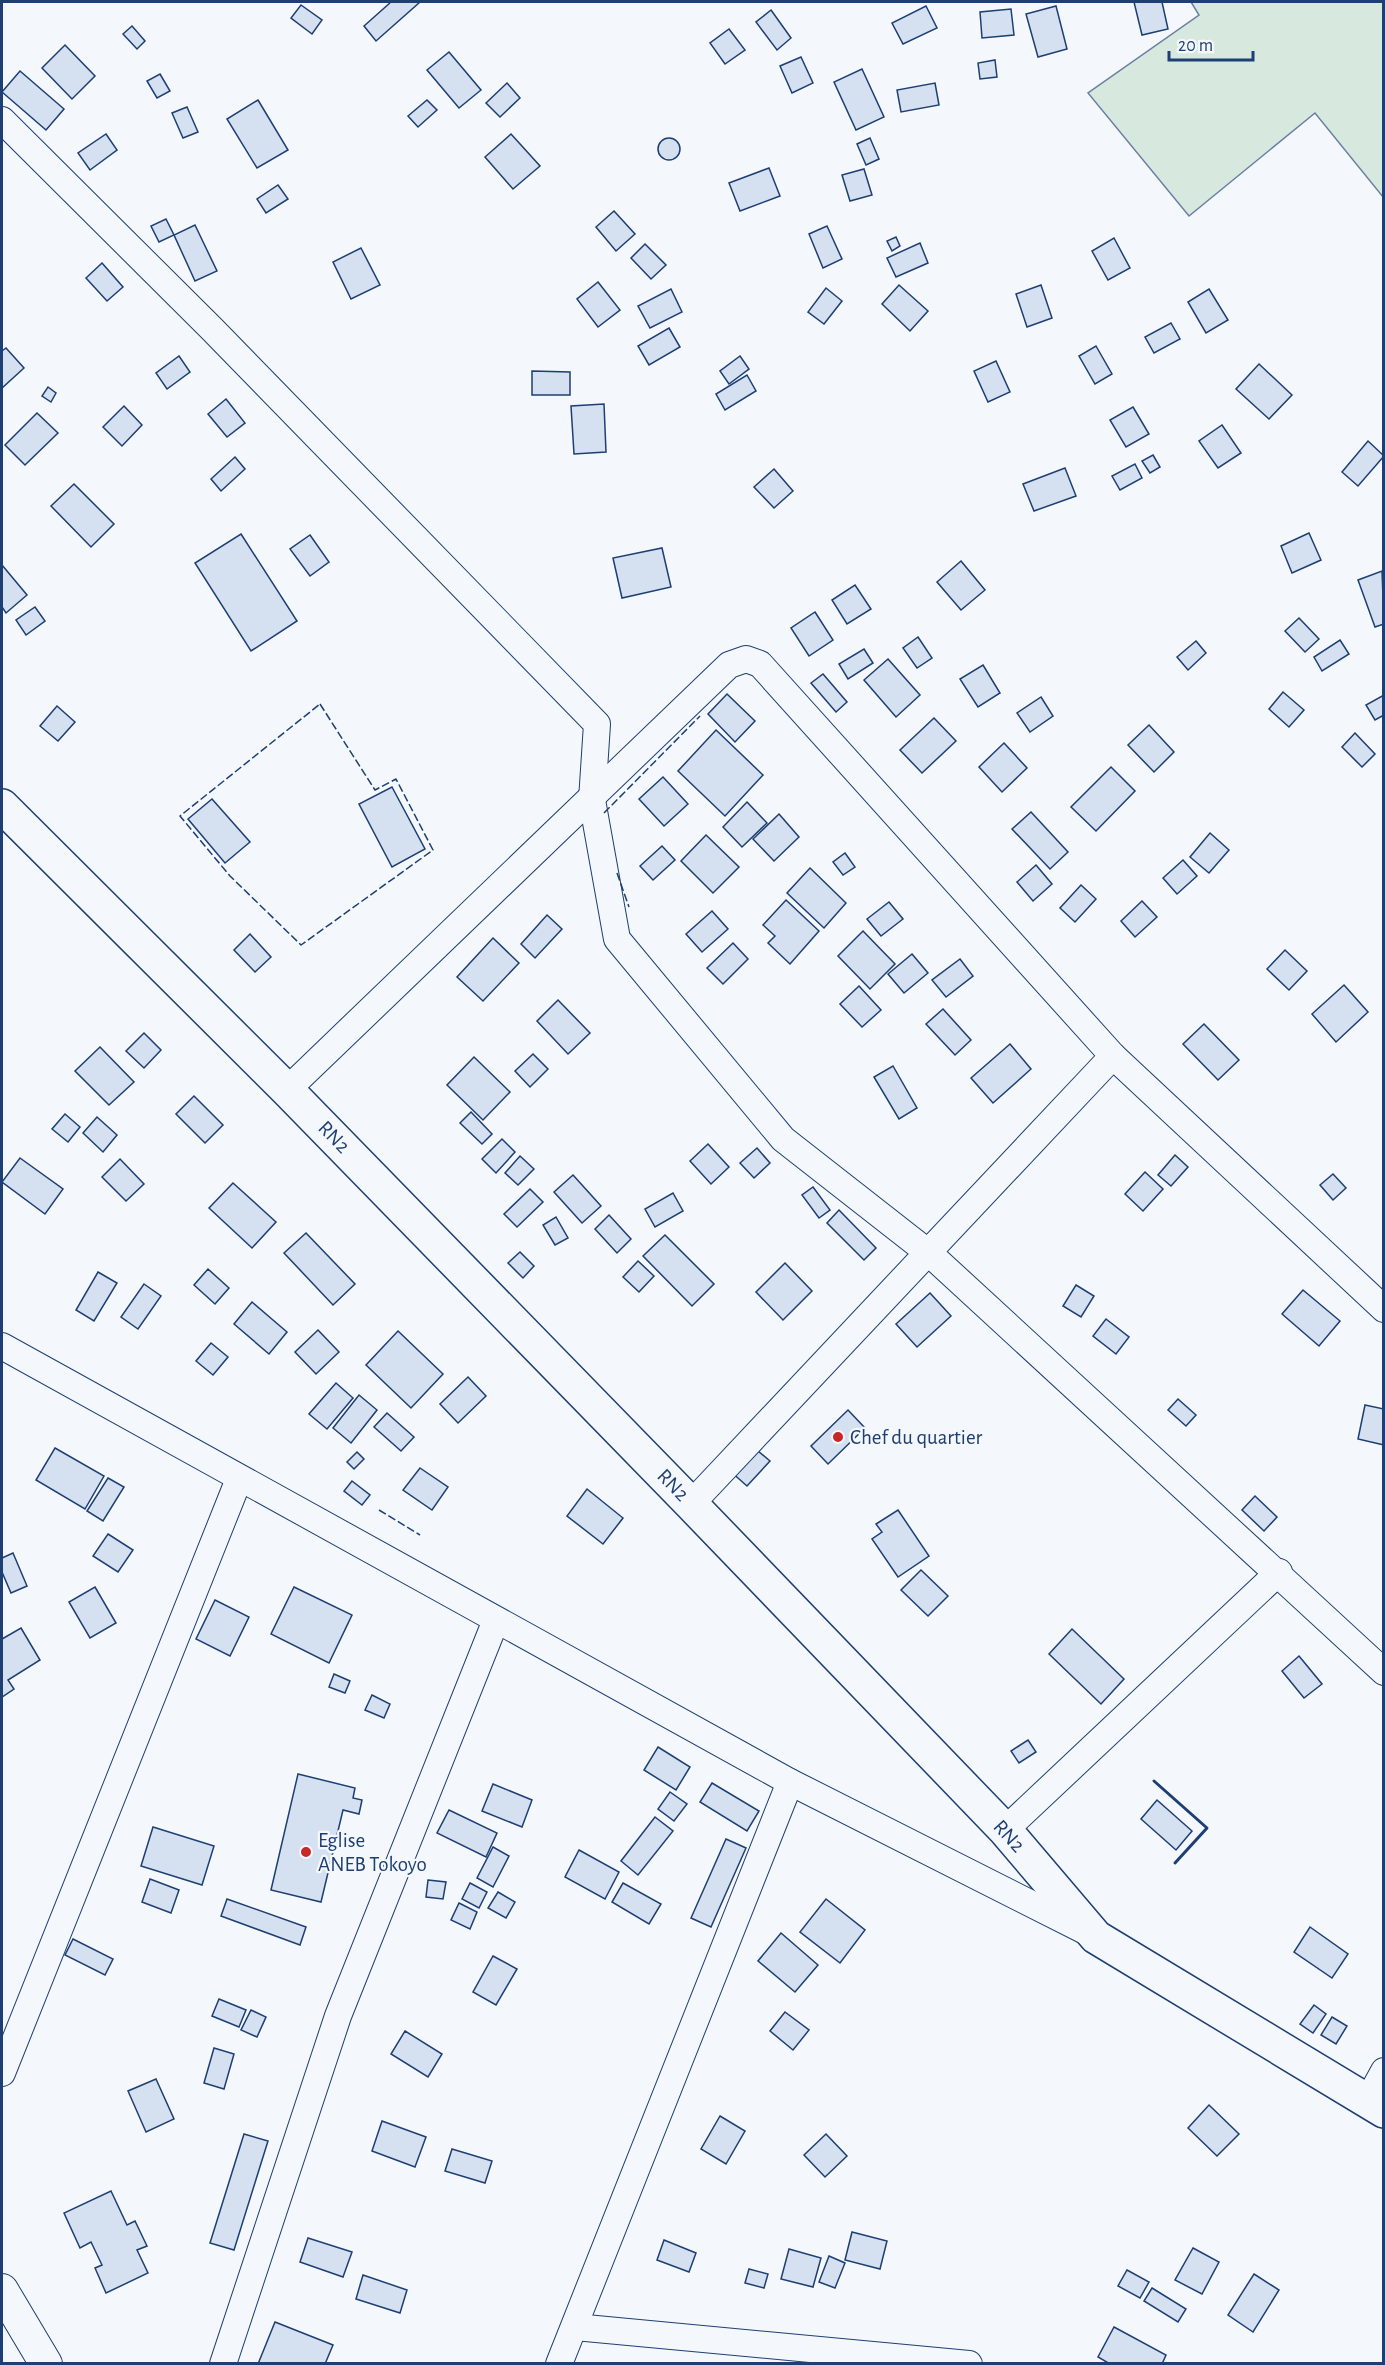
<svg xmlns="http://www.w3.org/2000/svg" width="1385" height="2365" font-family="'Alegreya Sans',sans-serif">
	<style>
		.green { fill: #d7e8df; stroke: #687fa3; stroke-width: 1.5 }
		.building { fill: #d5e0f0; stroke: #1d3f73; stroke-width: 1.5 }
		.lines { fill: none; stroke-linecap: round; stroke-linejoin: round }
		.minor-casing { stroke: #1d3f73; stroke-width: 28 }
		.tertiary-casing { stroke: #1d3f73; stroke-width: 34 }
		.primary-casing { stroke: #1d3f73; stroke-width: 36 }
		.minor { stroke: #f4f7fb; stroke-width: 26 }
		.tertiary { stroke: #f4f7fb; stroke-width: 32 }
		.primary { stroke: #f4f7fb; stroke-width: 33 }
		.fence { stroke: #1d3f73; stroke-width: 1.5; stroke-dasharray: 8 3; stroke-linecap: butt }
		.wall { stroke: #1d3f73; stroke-width: 3 }
		.poi-dot { fill: #c62828; stroke: #f4f7fb; stroke-width: 2 }
		.labels { text-anchor: middle; dominant-baseline: central; stroke-width: 4.5; stroke-linejoin: round; paint-order: stroke }
		.street-label { font-size: 21px; fill: #1d3f73; stroke: #f4f7fb }
		.poi-label { font-size: 21px; fill: #1d3f73; stroke: #f4f7fb; text-anchor: start }
	</style>
	<rect width="100%" height="100%" fill="#f4f7fb"/>
	<!-- green -->
	<path class="green" d="M1191,2H1383V197L1315,113L1189,216L1088,93L1199,15Z"/>
	<!-- building -->
	<g class="building">
		<path d="M391,2H420L376,41L364,26Z"/>
		<path d="M1134,2H1162L1168,29L1142,35Z"/>
		<path d="M301,5L322,20L312,34L291,18Z"/>
		<path d="M926,6L937,28L903,44L892,23Z"/>
		<path d="M1056,6L1067,49L1038,57L1026,14Z"/>
		<path d="M1011,9L1014,35L982,38L980,12Z"/>
		<path d="M771,10L791,38L777,50L756,22Z"/>
		<path d="M132,26L145,41L137,49L123,34Z"/>
		<path d="M729,29L745,50L725,64L710,43Z"/>
		<path d="M65,45L95,76L72,99L42,68Z"/>
		<path d="M449,52L481,90L459,108L427,70Z"/>
		<path d="M801,57L813,83L792,93L780,66Z"/>
		<path d="M995,60L997,77L980,79L978,63Z"/>
		<path d="M862,69L884,117L856,130L834,82Z"/>
		<path d="M20,71L64,109L46,130L2,92Z"/>
		<path d="M160,74L170,91L157,98L147,81Z"/>
		<path d="M507,83L520,98L500,117L486,103Z"/>
		<path d="M935,83L939,105L901,112L897,90Z"/>
		<path d="M258,100L288,150L257,168L227,119Z"/>
		<path d="M427,100L437,110L418,127L408,116Z"/>
		<path d="M187,107L198,132L183,138L172,113Z"/>
		<path d="M106,134L117,150L90,170L78,153Z"/>
		<path d="M511,134L540,166L513,189L485,157Z"/>
		<path d="M870,138L879,159L866,165L857,144Z"/>
		<circle cx="669" cy="149" r="11"/>
		<path d="M769,168L780,196L740,211L729,183Z"/>
		<path d="M864,169L872,195L850,201L842,175Z"/>
		<path d="M278,185L288,199L266,213L257,199Z"/>
		<path d="M614,211L635,234L616,251L596,227Z"/>
		<path d="M166,219L174,235L159,242L151,226Z"/>
		<path d="M195,225L217,271L195,281L174,235Z"/>
		<path d="M827,226L842,259L823,268L809,234Z"/>
		<path d="M896,237L900,246L892,251L887,241Z"/>
		<path d="M1114,238L1130,268L1108,280L1092,251Z"/>
		<path d="M920,243L928,263L896,277L887,258Z"/>
		<path d="M645,244L666,265L651,279L631,258Z"/>
		<path d="M361,248L380,285L351,299L333,262Z"/>
		<path d="M102,263L123,287L107,301L86,278Z"/>
		<path d="M598,282L620,310L598,327L577,299Z"/>
		<path d="M899,285L928,311L910,331L882,304Z"/>
		<path d="M1041,285L1052,318L1027,327L1016,294Z"/>
		<path d="M826,288L842,301L824,324L808,312Z"/>
		<path d="M671,289L682,312L650,328L638,306Z"/>
		<path d="M1209,289L1228,320L1206,333L1188,302Z"/>
		<path d="M1171,323L1180,339L1154,353L1145,337Z"/>
		<path d="M669,328L680,347L649,365L638,346Z"/>
		<path d="M1096,346L1112,374L1095,384L1079,356Z"/>
		<path d="M6,348L24,368L2,388V351Z"/>
		<path d="M179,356L190,372L167,389L156,373Z"/>
		<path d="M740,356L749,369L729,384L720,371Z"/>
		<path d="M996,361L1010,392L988,402L974,371Z"/>
		<path d="M1259,364L1292,395L1269,419L1236,389Z"/>
		<path d="M532,371L570,372V395H532Z"/>
		<path d="M747,375L756,391L725,410L716,394Z"/>
		<path d="M48,387L56,393L51,402L42,396Z"/>
		<path d="M226,399L245,423L227,437L208,414Z"/>
		<path d="M604,404L606,452L574,454L571,406Z"/>
		<path d="M124,406L142,425L122,446L103,427Z"/>
		<path d="M1133,407L1149,434L1126,447L1110,420Z"/>
		<path d="M37,413L58,433L25,465L5,445Z"/>
		<path d="M1222,425L1241,453L1218,468L1199,441Z"/>
		<path d="M1368,441L1384,456L1358,486L1342,472Z"/>
		<path d="M1153,455L1160,467L1150,473L1142,461Z"/>
		<path d="M235,457L245,469L221,491L211,479Z"/>
		<path d="M1135,464L1142,478L1120,490L1112,476Z"/>
		<path d="M1065,468L1076,496L1034,511L1023,484Z"/>
		<path d="M774,469L793,491L774,508L754,487Z"/>
		<path d="M74,484L114,524L91,547L51,506Z"/>
		<path d="M1309,533L1321,560L1292,573L1281,546Z"/>
		<path d="M241,534L297,621L251,651L195,563Z"/>
		<path d="M310,535L329,562L310,576L290,549Z"/>
		<path d="M662,548L671,587L622,598L613,558Z"/>
		<path d="M961,561L985,590L961,610L937,582Z"/>
		<path d="M2,565L27,595L6,613L2,607Z"/>
		<path d="M1382,571L1384,624L1375,627L1358,580Z"/>
		<path d="M855,585L871,609L847,624L832,600Z"/>
		<path d="M35,607L45,621L26,635L16,620Z"/>
		<path d="M815,612L833,640L809,656L791,628Z"/>
		<path d="M1299,618L1319,639L1305,652L1285,631Z"/>
		<path d="M918,637L932,658L917,668L903,648Z"/>
		<path d="M1340,640L1349,654L1322,671L1314,657Z"/>
		<path d="M1196,641L1206,653L1188,670L1177,657Z"/>
		<path d="M864,649L873,663L848,679L839,664Z"/>
		<path d="M888,659L920,695L896,717L864,680Z"/>
		<path d="M983,665L1000,693L978,707L960,679Z"/>
		<path d="M823,674L847,702L836,712L811,683Z"/>
		<path d="M1283,692L1304,710L1289,727L1269,709Z"/>
		<path d="M727,694L755,721L735,742L708,714Z"/>
		<path d="M1384,695V715L1375,720L1366,705Z"/>
		<path d="M1041,697L1053,716L1030,732L1017,713Z"/>
		<path d="M57,706L75,722L58,741L40,726Z"/>
		<path d="M934,718L956,741L922,773L900,750Z"/>
		<path d="M1149,725L1174,752L1154,772L1128,745Z"/>
		<path d="M716,730L763,775L725,816L678,771Z"/>
		<path d="M1355,733L1375,754L1362,767L1342,747Z"/>
		<path d="M1004,743L1027,768L1002,792L979,767Z"/>
		<path d="M1111,767L1135,791L1096,831L1071,807Z"/>
		<path d="M663,777L688,804L664,826L639,799Z"/>
		<path d="M392,787L425,849L392,867L359,804Z"/>
		<path d="M212,799L250,842L225,863L188,819Z"/>
		<path d="M747,802L767,823L742,847L723,827Z"/>
		<path d="M1031,812L1068,852L1050,869L1012,829Z"/>
		<path d="M779,814L799,837L774,861L753,839Z"/>
		<path d="M1210,833L1229,850L1209,873L1190,857Z"/>
		<path d="M706,835L739,867L713,893L681,861Z"/>
		<path d="M662,846L675,860L653,880L640,866Z"/>
		<path d="M845,853L855,867L843,875L833,862Z"/>
		<path d="M1183,860L1197,876L1177,894L1163,878Z"/>
		<path d="M1036,865L1052,884L1033,901L1017,882Z"/>
		<path d="M810,868L846,903L824,928L787,893Z"/>
		<path d="M1081,885L1096,899L1075,922L1060,908Z"/>
		<path d="M786,900L819,931L790,964L768,943L775,936L763,925Z"/>
		<path d="M1142,901L1157,917L1135,937L1121,921Z"/>
		<path d="M889,902L903,919L881,936L867,919Z"/>
		<path d="M712,911L728,929L702,952L686,934Z"/>
		<path d="M547,915L562,929L535,958L521,944Z"/>
		<path d="M863,931L895,964L870,989L838,956Z"/>
		<path d="M250,934L271,957L255,972L234,950Z"/>
		<path d="M493,938L519,963L483,1001L457,977Z"/>
		<path d="M733,943L748,959L723,984L707,968Z"/>
		<path d="M1285,950L1307,971L1289,990L1267,969Z"/>
		<path d="M912,954L928,973L904,993L888,974Z"/>
		<path d="M960,959L973,976L946,997L932,980Z"/>
		<path d="M1344,985L1368,1012L1336,1042L1312,1014Z"/>
		<path d="M859,986L881,1010L862,1027L840,1004Z"/>
		<path d="M558,1000L590,1033L568,1054L537,1021Z"/>
		<path d="M943,1009L971,1040L955,1055L926,1024Z"/>
		<path d="M1204,1024L1239,1060L1218,1080L1183,1044Z"/>
		<path d="M144,1033L161,1050L144,1068L126,1051Z"/>
		<path d="M1010,1044L1031,1069L993,1103L971,1078Z"/>
		<path d="M100,1047L134,1082L109,1105L75,1071Z"/>
		<path d="M533,1054L548,1069L530,1087L515,1071Z"/>
		<path d="M474,1057L510,1092L483,1120L447,1085Z"/>
		<path d="M893,1066L917,1108L899,1119L874,1077Z"/>
		<path d="M194,1096L223,1125L205,1143L176,1114Z"/>
		<path d="M471,1112L492,1134L482,1144L460,1123Z"/>
		<path d="M65,1114L80,1127L68,1142L52,1129Z"/>
		<path d="M97,1117L117,1135L103,1152L83,1133Z"/>
		<path d="M502,1139L515,1152L496,1173L482,1159Z"/>
		<path d="M708,1144L729,1167L711,1184L690,1161Z"/>
		<path d="M757,1148L770,1163L754,1178L740,1163Z"/>
		<path d="M1175,1155L1188,1167L1171,1186L1158,1175Z"/>
		<path d="M520,1156L534,1169L518,1185L505,1173Z"/>
		<path d="M20,1158L63,1189L45,1214L2,1182Z"/>
		<path d="M120,1159L144,1184L126,1201L102,1177Z"/>
		<path d="M1145,1172L1163,1189L1143,1211L1125,1194Z"/>
		<path d="M1333,1174L1346,1188L1333,1200L1320,1185Z"/>
		<path d="M573,1175L601,1206L582,1223L554,1192Z"/>
		<path d="M233,1183L276,1222L252,1248L209,1208Z"/>
		<path d="M813,1187L830,1210L819,1218L802,1195Z"/>
		<path d="M530,1189L543,1202L517,1227L504,1214Z"/>
		<path d="M673,1193L683,1211L655,1227L645,1209Z"/>
		<path d="M839,1210L876,1248L864,1260L827,1223Z"/>
		<path d="M609,1215L631,1239L617,1253L595,1229Z"/>
		<path d="M556,1217L568,1238L555,1245L543,1225Z"/>
		<path d="M306,1233L355,1284L333,1305L284,1253Z"/>
		<path d="M665,1235L714,1284L692,1306L643,1256Z"/>
		<path d="M520,1252L534,1266L523,1278L508,1263Z"/>
		<path d="M638,1261L654,1276L639,1292L623,1277Z"/>
		<path d="M785,1263L812,1291L783,1320L756,1292Z"/>
		<path d="M208,1269L229,1288L215,1304L194,1285Z"/>
		<path d="M98,1272L117,1283L94,1321L76,1310Z"/>
		<path d="M144,1284L161,1296L138,1329L121,1317Z"/>
		<path d="M1076,1285L1094,1296L1081,1317L1063,1306Z"/>
		<path d="M1303,1290L1340,1321L1319,1346L1282,1314Z"/>
		<path d="M930,1293L951,1316L917,1347L896,1324Z"/>
		<path d="M252,1302L287,1332L269,1354L234,1324Z"/>
		<path d="M1106,1319L1129,1337L1116,1354L1093,1336Z"/>
		<path d="M318,1330L339,1352L316,1374L295,1352Z"/>
		<path d="M398,1331L443,1374L411,1408L366,1365Z"/>
		<path d="M211,1343L228,1357L213,1375L196,1361Z"/>
		<path d="M468,1377L486,1396L458,1423L440,1404Z"/>
		<path d="M336,1383L353,1398L327,1429L309,1414Z"/>
		<path d="M359,1395L377,1410L351,1443L333,1428Z"/>
		<path d="M1178,1399L1196,1415L1186,1426L1168,1410Z"/>
		<path d="M1365,1405L1384,1409V1445L1358,1439Z"/>
		<path d="M848,1410L865,1428L828,1464L811,1446Z"/>
		<path d="M387,1413L414,1437L401,1451L374,1427Z"/>
		<path d="M752,1446L770,1461L747,1486L730,1471Z"/>
		<path d="M55,1448L104,1476L85,1509L36,1480Z"/>
		<path d="M357,1452L364,1459L354,1469L347,1462Z"/>
		<path d="M420,1468L448,1487L432,1510L403,1490Z"/>
		<path d="M108,1478L124,1487L103,1521L87,1511Z"/>
		<path d="M352,1481L370,1495L362,1505L344,1491Z"/>
		<path d="M587,1489L623,1518L603,1544L567,1516Z"/>
		<path d="M1255,1496L1277,1517L1264,1531L1242,1510Z"/>
		<path d="M898,1510L929,1556L898,1577L872,1539L882,1532L876,1524Z"/>
		<path d="M108,1534L133,1550L118,1572L93,1556Z"/>
		<path d="M13,1553L27,1586L11,1593L2,1572V1558Z"/>
		<path d="M921,1570L948,1596L928,1616L901,1590Z"/>
		<path d="M95,1587L116,1623L90,1638L69,1602Z"/>
		<path d="M294,1587L352,1615L329,1663L271,1634Z"/>
		<path d="M215,1600L249,1617L230,1656L196,1639Z"/>
		<path d="M21,1628L40,1660L8,1680L14,1689L2,1697V1639Z"/>
		<path d="M1072,1629L1124,1679L1101,1704L1049,1654Z"/>
		<path d="M1299,1656L1322,1684L1304,1698L1282,1671Z"/>
		<path d="M334,1674L350,1681L345,1693L329,1687Z"/>
		<path d="M372,1695L390,1704L384,1718L365,1710Z"/>
		<path d="M1028,1740L1036,1752L1019,1763L1011,1751Z"/>
		<path d="M658,1747L690,1767L676,1790L644,1770Z"/>
		<path d="M298,1774L355,1788L353,1798L362,1800L359,1814L343,1810L321,1902L271,1890Z"/>
		<path d="M712,1783L759,1811L747,1831L700,1802Z"/>
		<path d="M493,1784L532,1800L522,1827L482,1811Z"/>
		<path d="M670,1792L687,1804L674,1821L658,1809Z"/>
		<path d="M1157,1800L1192,1831L1176,1850L1141,1819Z"/>
		<path d="M449,1810L497,1833L486,1857L437,1833Z"/>
		<path d="M655,1817L673,1831L638,1875L621,1861Z"/>
		<path d="M153,1827L214,1846L202,1885L141,1866Z"/>
		<path d="M726,1839L746,1848L711,1927L691,1918Z"/>
		<path d="M493,1847L509,1856L493,1887L477,1878Z"/>
		<path d="M579,1850L619,1872L605,1899L565,1877Z"/>
		<path d="M150,1879L179,1890L171,1913L142,1902Z"/>
		<path d="M428,1880L446,1882L443,1899L426,1897Z"/>
		<path d="M470,1883L487,1892L479,1908L462,1899Z"/>
		<path d="M623,1883L661,1904L649,1924L612,1902Z"/>
		<path d="M498,1892L515,1902L506,1918L488,1908Z"/>
		<path d="M227,1899L306,1927L300,1945L221,1916Z"/>
		<path d="M826,1899L865,1930L840,1963L800,1932Z"/>
		<path d="M459,1903L477,1912L470,1929L451,1920Z"/>
		<path d="M1310,1927L1348,1954L1332,1978L1294,1952Z"/>
		<path d="M781,1933L818,1965L795,1992L758,1961Z"/>
		<path d="M73,1939L113,1959L105,1975L65,1955Z"/>
		<path d="M493,1956L517,1969L496,2005L473,1992Z"/>
		<path d="M219,1999L246,2010L239,2027L212,2016Z"/>
		<path d="M1314,2005L1326,2014L1313,2033L1300,2024Z"/>
		<path d="M251,2010L266,2017L257,2037L241,2030Z"/>
		<path d="M785,2012L809,2030L793,2050L770,2031Z"/>
		<path d="M1332,2017L1347,2026L1336,2044L1321,2035Z"/>
		<path d="M405,2031L442,2054L428,2077L391,2054Z"/>
		<path d="M214,2048L234,2054L224,2089L204,2083Z"/>
		<path d="M156,2079L174,2119L146,2132L128,2091Z"/>
		<path d="M1209,2105L1239,2134L1217,2156L1188,2128Z"/>
		<path d="M720,2116L745,2131L726,2164L701,2149Z"/>
		<path d="M382,2121L426,2137L415,2167L372,2151Z"/>
		<path d="M244,2134L268,2141L234,2250L210,2243Z"/>
		<path d="M826,2134L847,2156L825,2177L804,2155Z"/>
		<path d="M452,2149L492,2161L485,2183L445,2171Z"/>
		<path d="M111,2191L127,2225L135,2221L147,2246L137,2250L148,2273L106,2293L95,2268L102,2265L91,2242L80,2248L64,2213Z"/>
		<path d="M852,2232L887,2241L880,2269L845,2260Z"/>
		<path d="M308,2238L352,2252L343,2277L300,2262Z"/>
		<path d="M664,2240L696,2253L689,2272L657,2260Z"/>
		<path d="M1193,2248L1219,2262L1202,2294L1175,2280Z"/>
		<path d="M789,2249L821,2258L813,2287L781,2279Z"/>
		<path d="M829,2256L845,2263L835,2288L819,2282Z"/>
		<path d="M749,2269L768,2274L764,2288L745,2283Z"/>
		<path d="M1127,2270L1149,2282L1140,2298L1118,2286Z"/>
		<path d="M1254,2274L1279,2290L1253,2332L1228,2315Z"/>
		<path d="M363,2275L407,2290L400,2313L356,2299Z"/>
		<path d="M1152,2288L1186,2309L1178,2322L1144,2301Z"/>
		<path d="M275,2322L333,2345L325,2364H258Z"/>
		<path d="M1114,2327L1166,2355L1162,2364H1110L1098,2357Z"/>
	</g>
	<g class="lines">
		<defs>
			<g id="minor">
				<path d="M2,120L212,329L597,724L592,800L617,939L783,1139L930,1254L1384,1672"/>
				<path d="M287,1090L729,665L746,659L760,664L1113,1056L1384,1309"/>
				<path d="M2,1346L790,1782L1089,1933"/>
				<path d="M691,1504L1113,1056"/>
				<path d="M1005,1830L1279,1572"/>
				<path d="M2,2073L239,1479"/>
				<path d="M1367,2102L1384,2071"/>
				<path d="M575,2327L969,2364"/>
				<path d="M223,2364L338,2016L496,1620"/>
				<path d="M559,2364L790,1782"/>
			</g>
			<path id="tertiary" d="M2,2290L46,2364"/>
			<path id="primary" d="M2,806L287,1090L691,1504L1005,1830L1096,1937L1384,2111"/>
		</defs>
		<!-- minor casing -->
		<use href="#minor" class="minor-casing"/>
		<!-- tertiary casing -->
		<use href="#tertiary" class="tertiary-casing"/>
		<!-- primary casing -->
		<use href="#primary" class="primary-casing"/>
		<!-- minor -->
		<use href="#minor" class="minor"/>
		<!-- tertiary -->
		<use href="#tertiary" class="tertiary"/>
		<!-- primary -->
		<use href="#primary" class="primary"/>
		<!-- fence -->
		<g class="fence">
			<path d="M320,704L375,790L396,779L433,850L301,945L230,876L180,816Z"/>
			<path d="M604,813L700,716"/>
			<path d="M617,873L629,907"/>
			<path d="M379,1510L420,1535"/>
		</g>
		<!-- wall -->
		<path class="wall" d="M1154,1781L1207,1828L1175,1863"/>
	</g>
	<!-- markers -->
	<g class="poi-dot">
		<circle cx="838" cy="1437" r="6"/>
		<circle cx="306" cy="1852" r="6"/>
	</g>
	<g class="labels">
		<!-- street labels -->
		<g class="street-label">
			<text transform="translate(334 1137) rotate(46)">RN2</text>
			<text transform="translate(673 1485) rotate(46)">RN2</text>
			<text transform="translate(1009 1836) rotate(48)">RN2</text>
		</g>
		<!-- poi labels -->
		<g class="poi-label">
			<text x="850" y="1437">Chef du quartier</text>
			<text x="318" y="1840">Eglise<tspan x="318" dy="24">ANEB Tokoyo</tspan></text>
		</g>
	</g>
	<!-- border -->
	<rect width="1385" height="2365" fill="none" stroke="#1d3f73" stroke-width="6"/>
	<!-- scale -->
	<path d="M1169 51v9h84v-9" fill="none" stroke="#1d3f73" stroke-width="3"/>
	<text x="1178" y="51" font-size="18" fill="#1d3f73" stroke="#f4f7fb" stroke-width="4.5" paint-order="stroke">20 m</text>
</svg>
